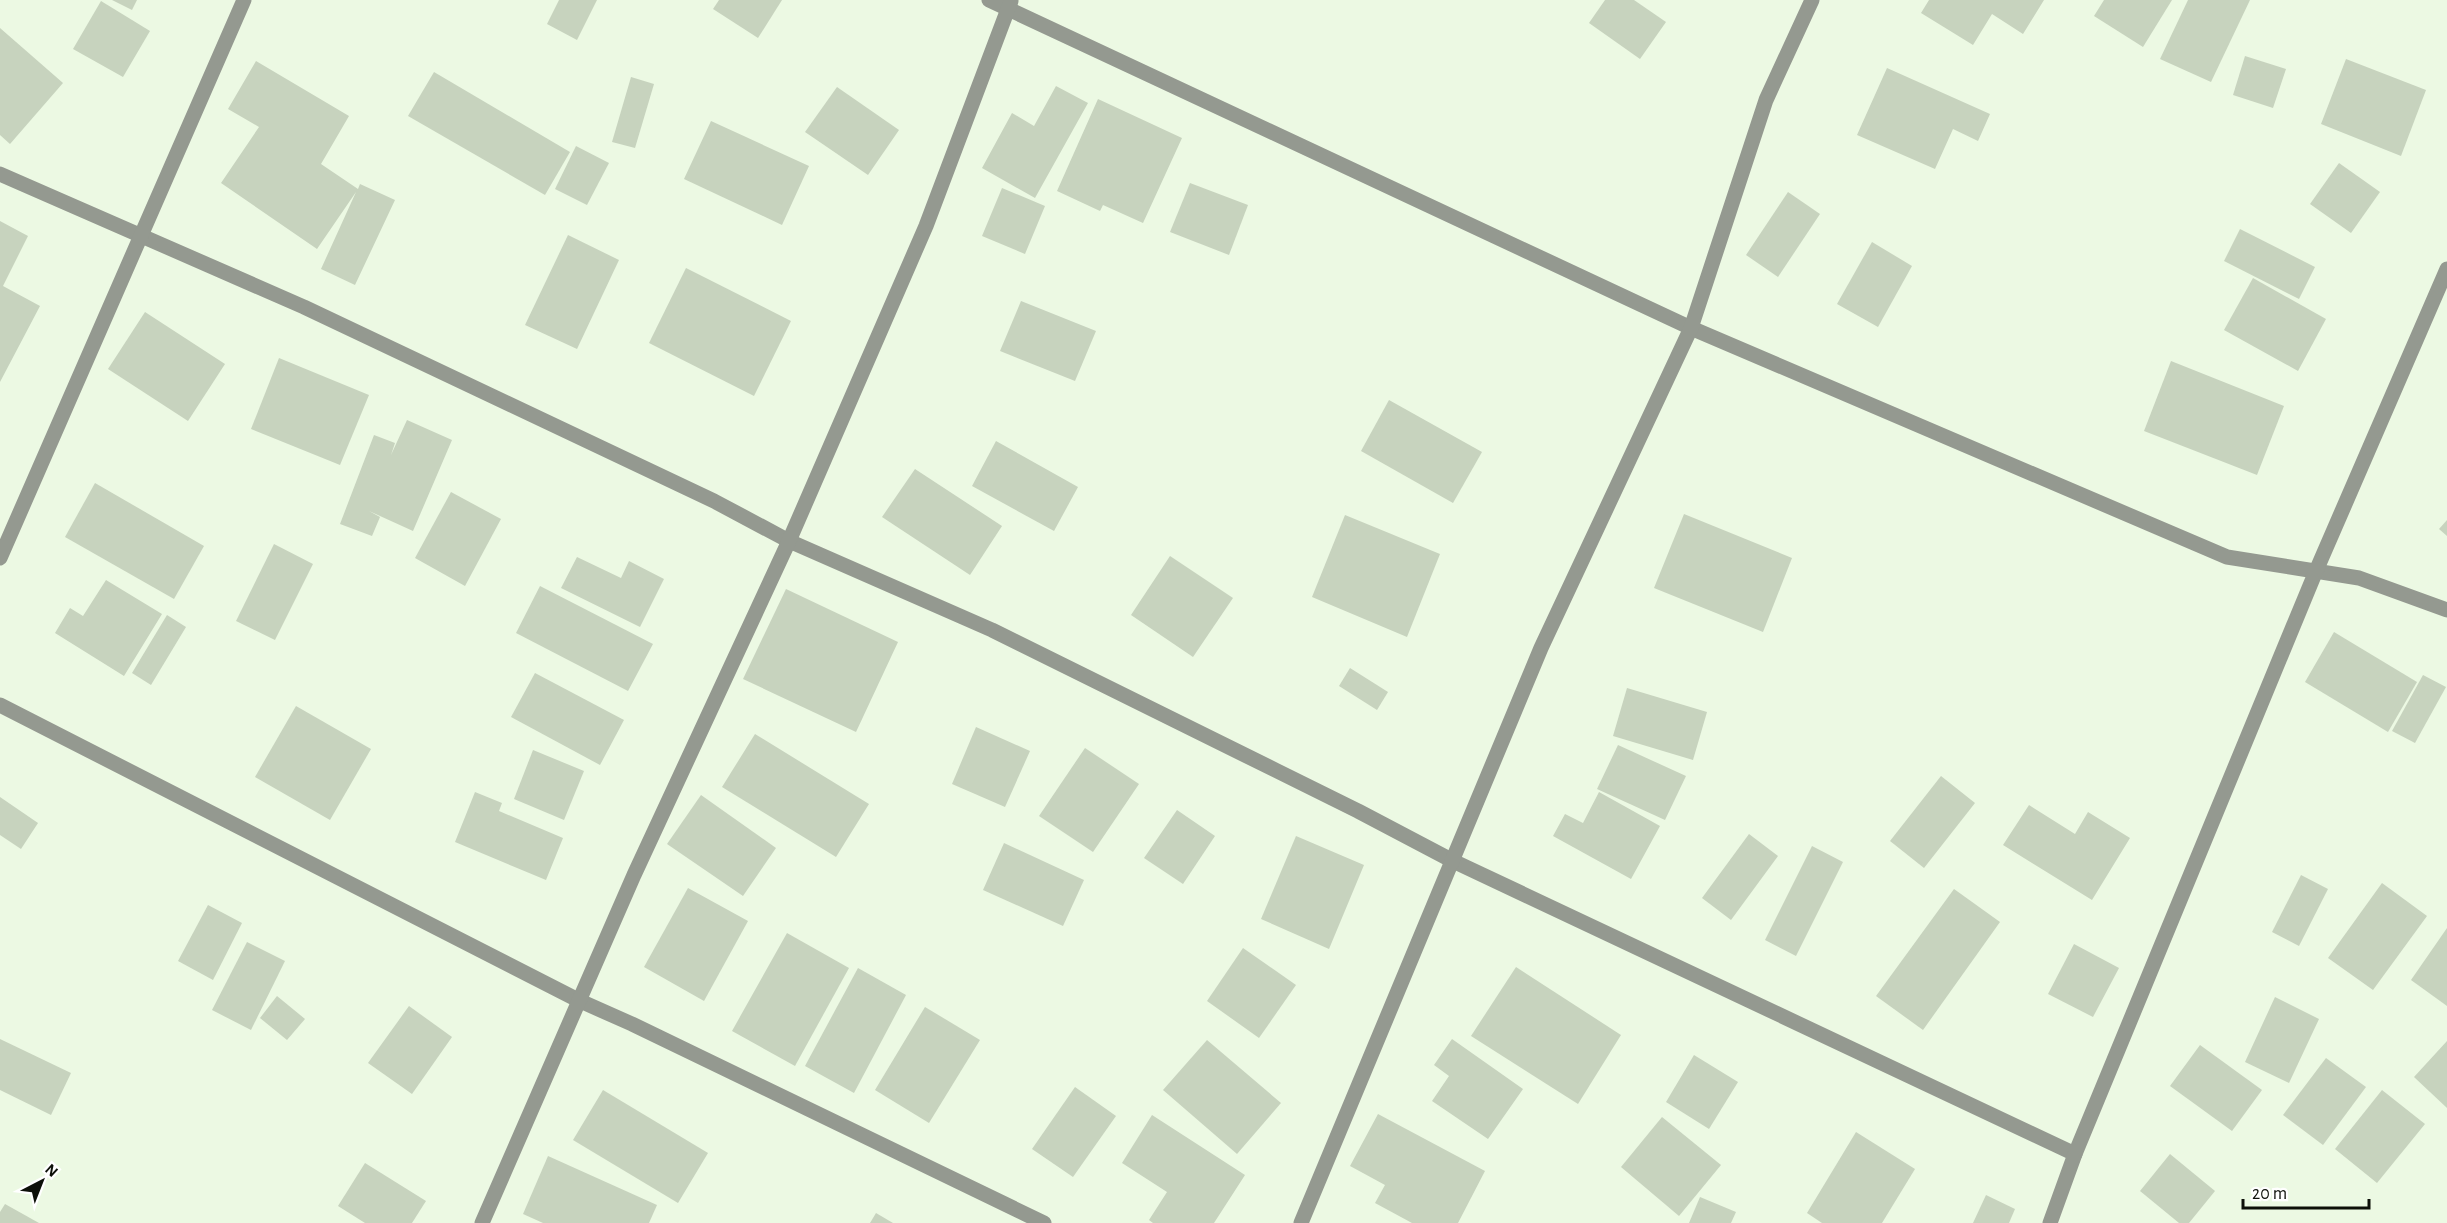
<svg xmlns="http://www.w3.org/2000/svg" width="2447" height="1223" font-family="'Alegreya Sans',sans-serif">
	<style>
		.building { fill: #c7d3be }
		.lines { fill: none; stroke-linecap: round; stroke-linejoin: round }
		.minor { stroke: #949990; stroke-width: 15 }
	</style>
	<rect width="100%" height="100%" fill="#ecf9e3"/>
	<!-- building -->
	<g class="building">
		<path d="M112,0H137L132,10Z"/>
		<path d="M559,0H597L577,40L547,24Z"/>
		<path d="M719,0H782L758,38L713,9Z"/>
		<path d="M1605,0H1634L1666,22L1640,59L1589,23Z"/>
		<path d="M1929,0H2044L2023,34L1992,14L1973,45L1921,13Z"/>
		<path d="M2104,0H2172L2143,47L2094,16Z"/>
		<path d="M2188,0H2250L2211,82L2160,59Z"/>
		<path d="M101,1L150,31L123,77L73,49Z"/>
		<path d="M0,28L63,83L10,144L0,135Z"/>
		<path d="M2245,56L2286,69L2273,108L2233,95Z"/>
		<path d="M2346,59L2426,90L2401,156L2321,124Z"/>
		<path d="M256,61L349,116L321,164L358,189L360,184L395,200L355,285L321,269L356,192L317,249L221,183L259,127L228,109Z"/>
		<path d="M1887,68L1990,114L1978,141L1953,129L1935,169L1857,135Z"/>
		<path d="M434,72L570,152L545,195L408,116Z"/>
		<path d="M631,77L654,84L635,148L612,142Z"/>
		<path d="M1056,86L1088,103L1035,198L982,168L1012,113L1034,126Z"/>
		<path d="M837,87L899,130L868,175L805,132Z"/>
		<path d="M1098,99L1182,138L1143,223L1103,205L1100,211L1057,191Z"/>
		<path d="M711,121L809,166L782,225L684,179Z"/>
		<path d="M576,146L609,163L587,205L555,189Z"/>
		<path d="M2339,163L2380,192L2351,233L2310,204Z"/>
		<path d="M1190,183L1248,205L1229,255L1170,232Z"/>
		<path d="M1002,188L1045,206L1025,254L982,236Z"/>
		<path d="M1788,192L1820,214L1778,277L1746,255Z"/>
		<path d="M0,221L28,236L3,286L40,306L0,382Z"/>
		<path d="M2240,229L2315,267L2299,299L2224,261Z"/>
		<path d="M568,235L619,260L577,349L525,325Z"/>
		<path d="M1872,242L1912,266L1878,327L1837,304Z"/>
		<path d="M686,268L791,321L754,396L649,343Z"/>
		<path d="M2253,278L2326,319L2298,371L2224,330Z"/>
		<path d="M1021,301L1096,331L1075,381L1000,351Z"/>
		<path d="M145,312L225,364L188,421L108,369Z"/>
		<path d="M279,358L369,395L340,465L251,429Z"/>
		<path d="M2171,361L2284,406L2257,475L2144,431Z"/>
		<path d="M1389,400L1482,452L1453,503L1361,451Z"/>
		<path d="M407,420L452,440L413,531L369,511L380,517L372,536L340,524L374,435L395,443L391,455Z"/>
		<path d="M996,441L1078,487L1054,531L972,486Z"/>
		<path d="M915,469L1002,526L970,575L882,517Z"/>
		<path d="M95,483L204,546L174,599L65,537Z"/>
		<path d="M451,492L501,519L465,586L415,558Z"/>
		<path d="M1684,514L1792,558L1763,632L1654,588Z"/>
		<path d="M1345,515L1440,554L1407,637L1312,597Z"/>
		<path d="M2447,520V536L2439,529Z"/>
		<path d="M274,544L313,564L275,640L236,621Z"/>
		<path d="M1170,556L1233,598L1193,657L1131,615Z"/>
		<path d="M577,557L621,578L629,561L664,579L640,627L561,588Z"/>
		<path d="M106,580L162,614L124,676L55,633L70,608L83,616Z"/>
		<path d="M540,586L653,644L628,691L516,633Z"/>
		<path d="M786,589L898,642L856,732L743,679Z"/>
		<path d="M167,615L186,627L151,685L132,673Z"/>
		<path d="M2334,632L2417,682L2388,732L2305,682Z"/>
		<path d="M1350,668L1388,692L1377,710L1339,686Z"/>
		<path d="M535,673L624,720L600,765L511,717Z"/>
		<path d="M2423,675L2446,687L2415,743L2392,731Z"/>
		<path d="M1627,688L1707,712L1693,760L1613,736Z"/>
		<path d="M296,706L371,749L330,820L255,777Z"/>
		<path d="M976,727L1030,751L1005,807L952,784Z"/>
		<path d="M755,734L869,804L836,857L722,787Z"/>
		<path d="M1618,745L1686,776L1665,820L1597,789Z"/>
		<path d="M1085,748L1139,784L1093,852L1039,816Z"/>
		<path d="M533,750L584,771L564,820L514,799Z"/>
		<path d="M1941,776L1975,803L1924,868L1890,841Z"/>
		<path d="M475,792L502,803L499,811L563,838L546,880L455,842Z"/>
		<path d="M1599,792L1660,826L1631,879L1553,836L1565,814L1583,823Z"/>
		<path d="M701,795L776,848L743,896L667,844Z"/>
		<path d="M0,797L38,823L21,849L0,835Z"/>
		<path d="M2029,805L2075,834L2088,812L2130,838L2092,900L2003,845Z"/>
		<path d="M1177,810L1215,836L1183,884L1144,858Z"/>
		<path d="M1749,834L1778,856L1731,920L1702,898Z"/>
		<path d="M1296,836L1364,865L1329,949L1261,919Z"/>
		<path d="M1004,843L1084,880L1063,926L983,890Z"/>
		<path d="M1812,846L1843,862L1796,956L1765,940Z"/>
		<path d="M2301,875L2328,889L2299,946L2272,932Z"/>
		<path d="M2382,883L2427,916L2373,990L2328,958Z"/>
		<path d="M688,888L748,921L704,1001L644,967Z"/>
		<path d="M1954,889L2000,922L1923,1030L1876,996Z"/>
		<path d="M208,905L242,923L213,980L178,961Z"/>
		<path d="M2447,928V1006L2411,980Z"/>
		<path d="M787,933L849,968L795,1066L732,1031Z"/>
		<path d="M247,942L285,961L251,1030L212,1010Z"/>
		<path d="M2074,944L2119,968L2093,1017L2048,994Z"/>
		<path d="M1243,948L1296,985L1259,1038L1207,1001Z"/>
		<path d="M1516,967L1621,1035L1578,1104L1471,1036Z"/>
		<path d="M858,968L906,995L854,1093L805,1066Z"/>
		<path d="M277,996L305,1019L287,1040L260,1018Z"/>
		<path d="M2275,997L2319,1019L2289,1083L2245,1062Z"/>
		<path d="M409,1006L452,1037L412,1094L368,1063Z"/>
		<path d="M925,1007L980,1040L929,1123L875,1090Z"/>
		<path d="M0,1039L71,1073L51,1115L0,1090Z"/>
		<path d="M1452,1039L1523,1089L1488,1139L1432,1101L1449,1076L1434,1065Z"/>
		<path d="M1207,1040L1281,1103L1237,1154L1163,1090Z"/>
		<path d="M2447,1041V1108L2414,1077Z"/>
		<path d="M2200,1045L2262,1090L2232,1131L2170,1086Z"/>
		<path d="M1694,1055L1738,1082L1709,1129L1666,1102Z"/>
		<path d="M2326,1058L2366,1087L2323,1145L2283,1115Z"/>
		<path d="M1075,1087L1116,1116L1073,1177L1032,1149Z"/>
		<path d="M603,1090L708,1153L678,1203L573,1140Z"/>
		<path d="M2382,1090L2425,1124L2377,1183L2335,1149Z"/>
		<path d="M1378,1114L1485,1171L1458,1223H1412L1375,1203L1385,1185L1350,1166Z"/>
		<path d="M1152,1115L1245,1175L1214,1223H1153L1149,1220L1167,1192L1122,1163Z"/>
		<path d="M1662,1117L1721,1165L1679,1216L1621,1167Z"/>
		<path d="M1856,1132L1915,1169L1882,1223H1822L1807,1213Z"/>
		<path d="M2170,1154L2215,1191L2189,1223H2179L2140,1191Z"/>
		<path d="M548,1156L657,1205L649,1223H543L523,1214Z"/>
		<path d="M365,1163L426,1201L412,1223H365L338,1206Z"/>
		<path d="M1986,1195L2015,1209L2009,1223H1973Z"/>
		<path d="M1700,1197L1736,1212L1731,1223H1689Z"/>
		<path d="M5,1204L39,1223H0V1212Z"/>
		<path d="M876,1213L893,1223H870Z"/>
	</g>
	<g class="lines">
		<!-- minor -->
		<g class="minor">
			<path d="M989,0L1691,328L2227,557L2359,578L2447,610"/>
			<path d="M0,174L304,307L714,501L789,541L992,630L1358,811L1453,861L2075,1154"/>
			<path d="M0,558L244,0"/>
			<path d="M0,705L578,1000L632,1024L1044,1223"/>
			<path d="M482,1223L634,875L789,541L926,226L1011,1"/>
			<path d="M1301,1223L1541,648L1691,328L1766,100L1812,0"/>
			<path d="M2050,1223L2075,1154L2316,571L2447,269"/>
		</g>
	</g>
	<!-- north arrow -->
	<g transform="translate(42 1181) rotate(42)" stroke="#ffffff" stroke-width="4.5" paint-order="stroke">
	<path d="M0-4.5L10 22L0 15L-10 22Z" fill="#0d1009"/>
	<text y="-9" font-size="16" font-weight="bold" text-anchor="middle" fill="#0d1009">N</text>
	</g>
	<!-- scale -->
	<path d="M2243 1199v9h126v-9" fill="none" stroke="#0d1009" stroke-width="3"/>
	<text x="2252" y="1199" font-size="18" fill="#0d1009" stroke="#ffffff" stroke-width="4.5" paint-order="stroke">20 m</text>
</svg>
